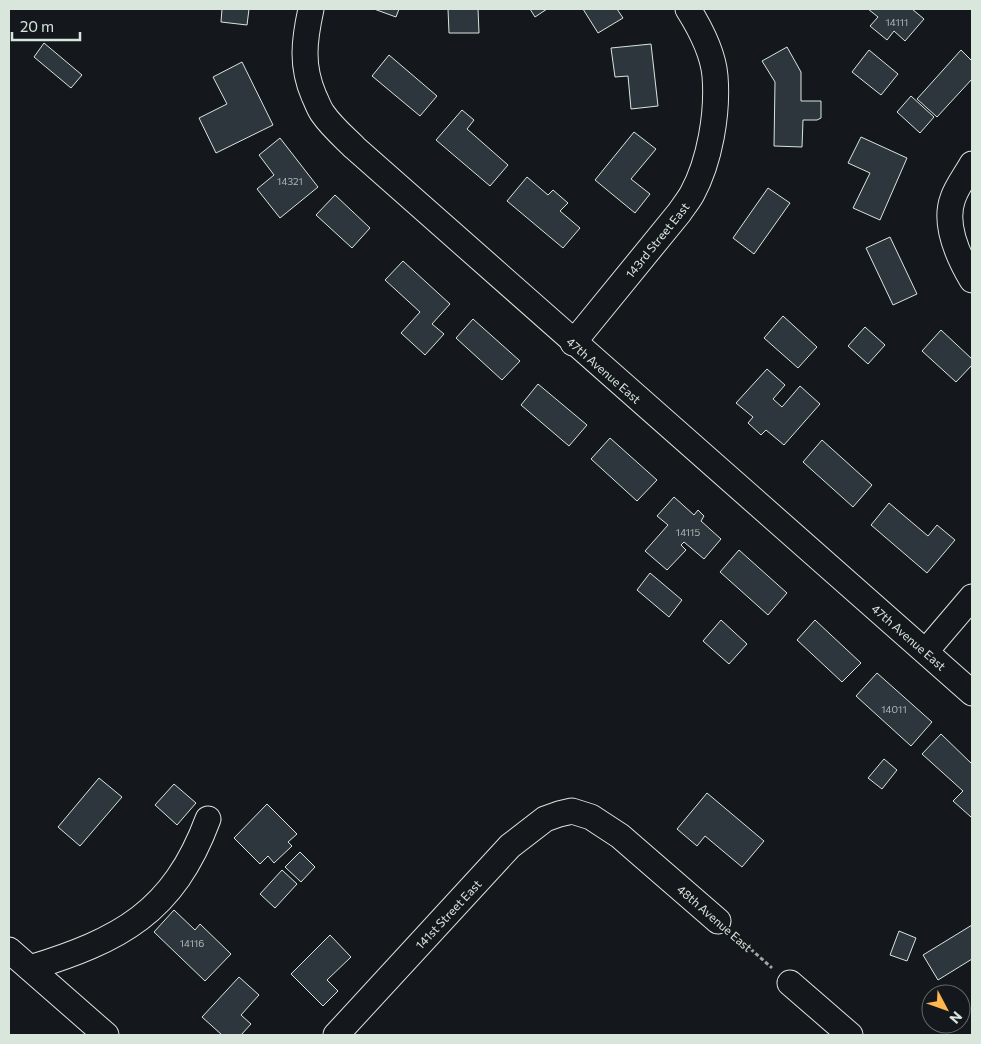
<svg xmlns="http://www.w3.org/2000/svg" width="981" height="1044" font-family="Commissioner,sans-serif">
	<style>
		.building { fill: #2c363c; stroke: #d8e6dc }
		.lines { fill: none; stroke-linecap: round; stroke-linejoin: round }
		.minor-casing { stroke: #d8e6dc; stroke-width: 27 }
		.path { stroke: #9da8a2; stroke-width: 3; stroke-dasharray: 4 2.5; stroke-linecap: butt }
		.minor { stroke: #14181c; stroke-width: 25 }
		.labels { text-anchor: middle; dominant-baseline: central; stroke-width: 4; stroke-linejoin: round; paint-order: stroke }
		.number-label { font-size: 10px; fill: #adbab4 }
		.street-label { font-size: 12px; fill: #d8e6dc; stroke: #14181c }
	</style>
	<rect width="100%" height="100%" fill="#14181c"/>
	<!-- building -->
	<g class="building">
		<path d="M222,9H249L247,25L221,22Z"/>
		<path d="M374,9H399L396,17Z"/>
		<path d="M448,9H478L479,33H449Z"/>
		<path d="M530,9H547L535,17Z"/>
		<path d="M583,9H617L623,18L598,33Z"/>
		<path d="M868,9H912L924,19L905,41L894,31L887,40L870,26L878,17Z"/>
		<path d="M44,43L82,75L71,88L34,57Z"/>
		<path d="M651,44L658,106L631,109L628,76L615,77L611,48Z"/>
		<path d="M787,47L801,72V101H821V118L817,120H803L802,147L774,146L775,82L762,61Z"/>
		<path d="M869,50L898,74L881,95L852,72Z"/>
		<path d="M961,50L972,61V79L937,117L917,99Z"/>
		<path d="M389,55L437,96L420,116L372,76Z"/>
		<path d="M242,62L273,125L216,153L199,118L227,104L213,77Z"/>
		<path d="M911,96L934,117L920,133L897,112Z"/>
		<path d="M462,110L474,120L467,129L508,165L490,186L436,140Z"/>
		<path d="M634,132L656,149L631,179L650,194L635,213L595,180Z"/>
		<path d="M861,137L907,158L880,220L853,208L870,173L848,163Z"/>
		<path d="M280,138L318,187L280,218L257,189L274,175L259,155Z"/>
		<path d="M527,177L548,195L553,190L568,203L560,211L580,228L563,248L507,201Z"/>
		<path d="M768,188L790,203L754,254L733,238Z"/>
		<path d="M335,195L370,228L352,248L316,215Z"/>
		<path d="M890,237L917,294L893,305L866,248Z"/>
		<path d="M403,261L450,304L432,324L444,334L425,355L401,333L420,312L385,280Z"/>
		<path d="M783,316L817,347L798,368L764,338Z"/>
		<path d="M473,319L520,361L502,380L456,338Z"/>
		<path d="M865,327L885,345L868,364L848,346Z"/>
		<path d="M941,330L972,359V365L956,382L922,351Z"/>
		<path d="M767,369L785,385L773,399L782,407L800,386L820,404L784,445L766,430L761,435L748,423L753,417L736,403Z"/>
		<path d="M538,384L587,425L569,446L521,405Z"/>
		<path d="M610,438L657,480L637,501L591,459Z"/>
		<path d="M822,440L872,485L853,507L803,462Z"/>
		<path d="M674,497L694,515L698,510L704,516L701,521L721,539L704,559L684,542L681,545L686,550L667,570L645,551L668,525L657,516Z"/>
		<path d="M889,503L928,536L937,525L955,540L927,573L871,525Z"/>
		<path d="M739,550L787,593L768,615L720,572Z"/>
		<path d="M650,573L682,600L669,617L637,590Z"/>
		<path d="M721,620L747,644L729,664L703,641Z"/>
		<path d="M815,620L861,663L842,682L797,640Z"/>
		<path d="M877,673L932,722L911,746L856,696Z"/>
		<path d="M941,734L972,764V816L971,817L953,801L963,791L922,754Z"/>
		<path d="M884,759L897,770L882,789L868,778Z"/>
		<path d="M99,778L122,797L80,846L58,827Z"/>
		<path d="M174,784L196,803L177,825L155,805Z"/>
		<path d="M707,793L764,841L742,867L705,836L697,846L677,829Z"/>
		<path d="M267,804L297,834L288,842L292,846L274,863L268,856L260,864L234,838Z"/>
		<path d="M300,852L315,867L301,882L285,867Z"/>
		<path d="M282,870L297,884L275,908L260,894Z"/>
		<path d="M174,910L195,930L200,924L231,954L205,981L154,932Z"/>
		<path d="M972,925V959L938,980L923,955Z"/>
		<path d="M899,931L916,938L907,961L890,955Z"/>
		<path d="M330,935L351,957L327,980L338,991L323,1006L291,974Z"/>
		<path d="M239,977L259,995L241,1015L251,1024L241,1035H222L202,1017Z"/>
	</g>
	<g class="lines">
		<defs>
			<g id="minor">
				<path d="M311,9C304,41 301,66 314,96C317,102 319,109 323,114C332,127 344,137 355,148L972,693"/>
				<path d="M972,164C966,175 957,186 953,198C943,224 959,258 972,280"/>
				<path d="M573,343L679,213C683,207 688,201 692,194C710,161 718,113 715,76C713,52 700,28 688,9"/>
				<path d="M926,651L972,597"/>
				<path d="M9,950L106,1035"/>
				<path d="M30,968C120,940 173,913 208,819"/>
				<path d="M790,983L850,1035"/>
				<path d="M336,1035L510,846L545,819L559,814L572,811L591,817L620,836L718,921"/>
			</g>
		</defs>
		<!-- minor casing -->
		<use href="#minor" class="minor-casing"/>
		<!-- path -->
		<path class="path" d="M736,936L772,968"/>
		<!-- minor -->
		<use href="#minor" class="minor"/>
	</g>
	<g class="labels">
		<!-- number labels -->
		<g class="number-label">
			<text x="897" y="22">14111</text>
			<text x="290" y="181">14321</text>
			<text x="688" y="532">14115</text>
			<text x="894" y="709">14011</text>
			<text x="192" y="943">14116</text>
		</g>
		<!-- street labels -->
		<g class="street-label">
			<text transform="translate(657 240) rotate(-51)">143rd Street East</text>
			<text transform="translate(604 370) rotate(41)">47th Avenue East</text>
			<text transform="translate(909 637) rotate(41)">47th Avenue East</text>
			<text transform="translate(448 914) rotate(-47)">141st Street East</text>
			<text transform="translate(715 918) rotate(41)">48th Avenue East</text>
		</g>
	</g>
	<!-- border -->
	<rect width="981" height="1044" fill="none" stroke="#d8e6dc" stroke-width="20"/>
	<!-- north arrow -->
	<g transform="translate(946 1009) rotate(131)"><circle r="24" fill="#14181c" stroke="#626a69"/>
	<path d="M0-4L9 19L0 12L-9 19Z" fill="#ffb74d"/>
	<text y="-8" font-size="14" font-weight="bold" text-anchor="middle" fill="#d8e6dc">N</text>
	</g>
	<!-- scale -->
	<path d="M12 32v8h68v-8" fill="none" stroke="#d8e6dc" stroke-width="2.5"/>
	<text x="20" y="32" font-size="15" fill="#d8e6dc" stroke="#14181c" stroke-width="4" paint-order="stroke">20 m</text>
</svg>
